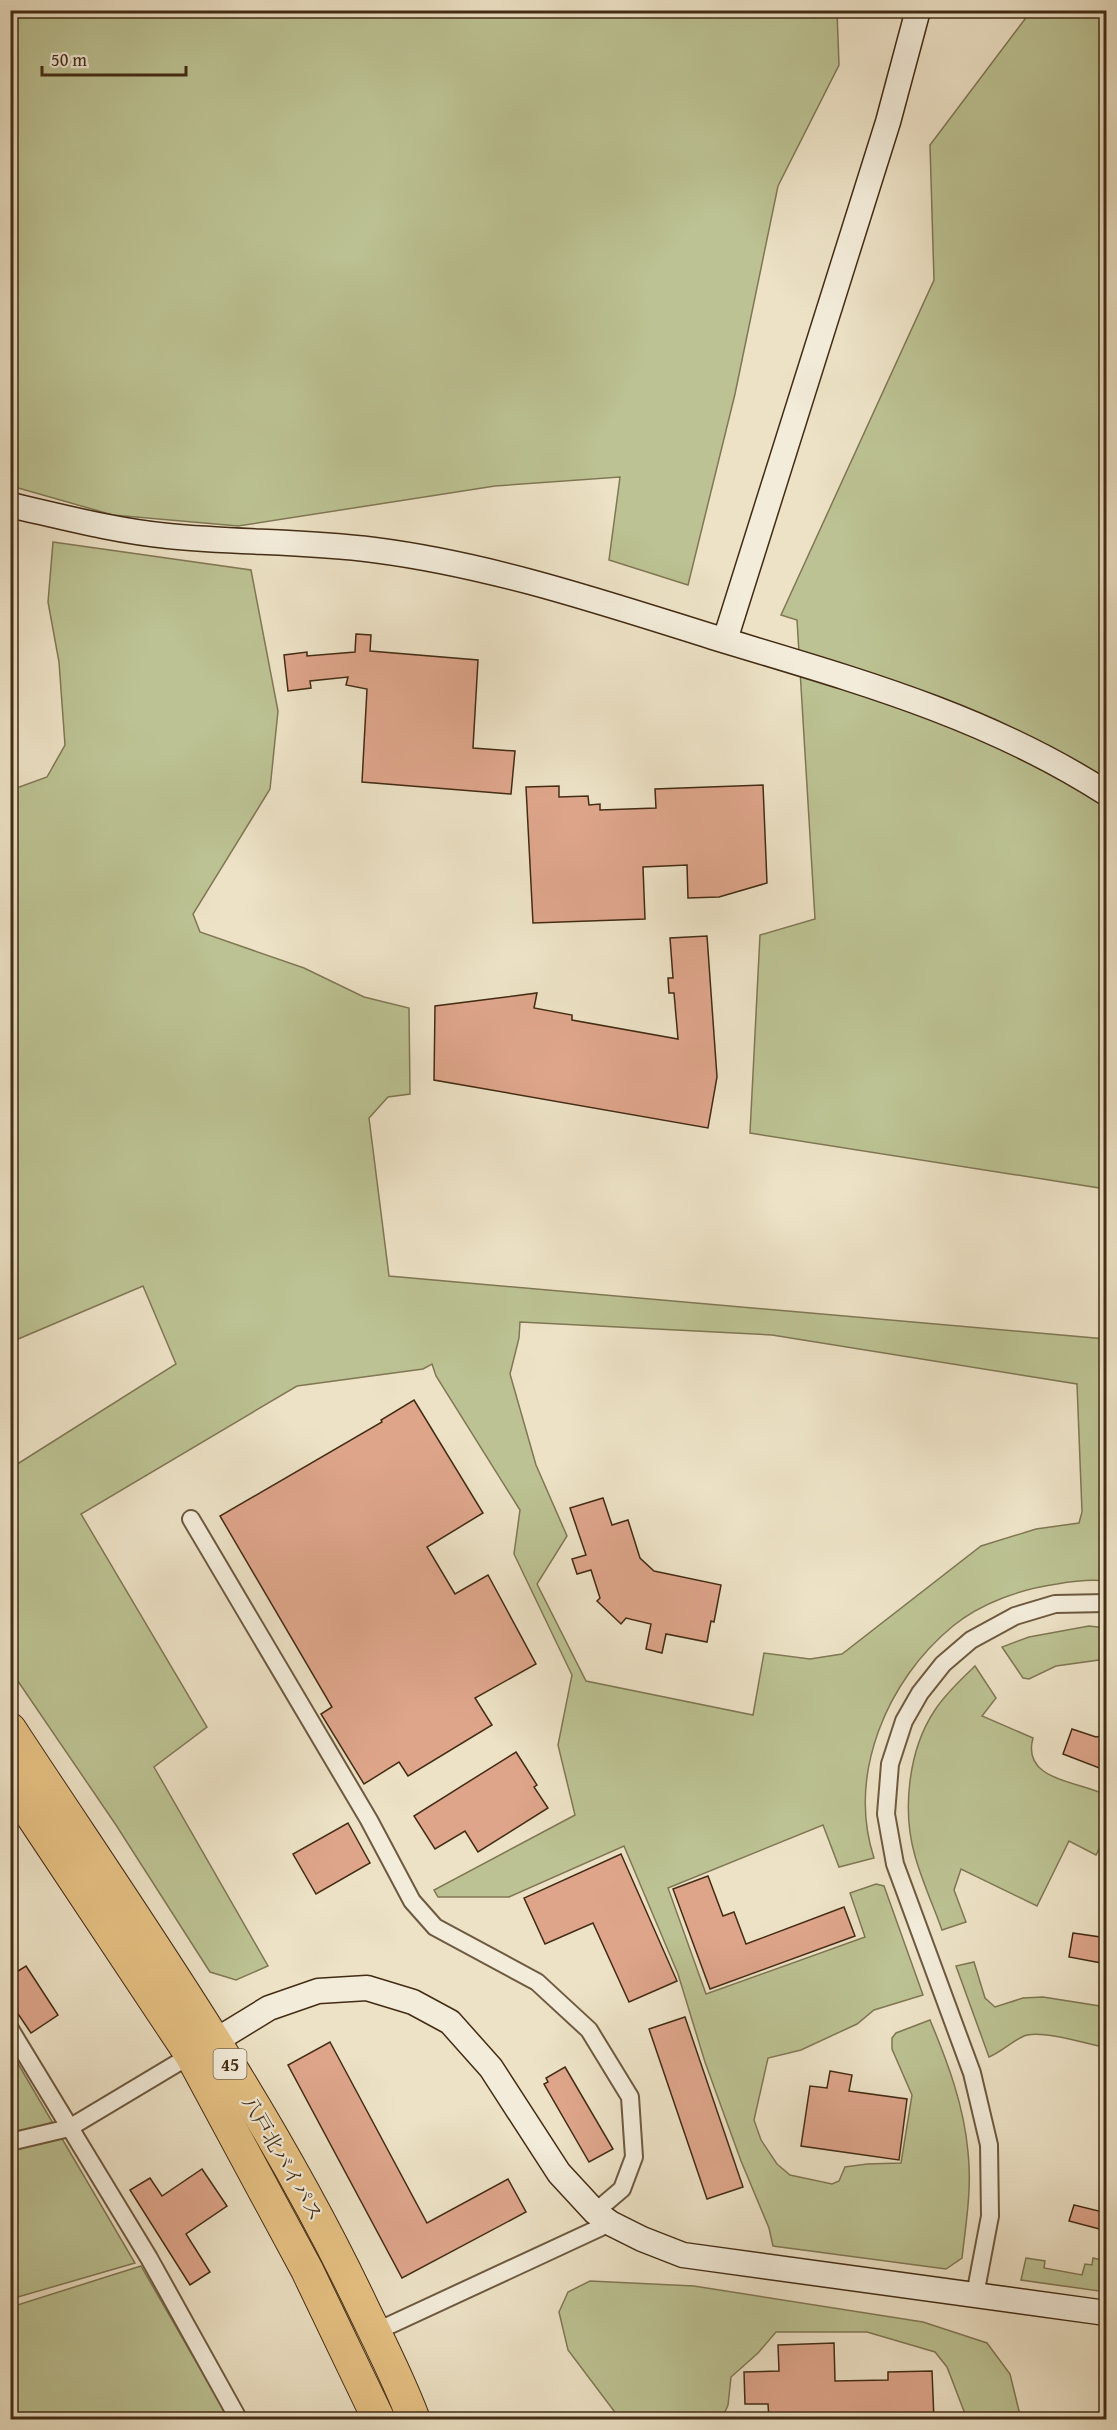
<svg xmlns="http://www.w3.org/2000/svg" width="1117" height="2430" font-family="'Gentium Book Plus','Noto Serif JP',serif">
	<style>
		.green { fill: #bcc293; stroke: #807754; stroke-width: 1.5; fill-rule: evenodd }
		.building { fill: #dea58b; stroke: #432c14; stroke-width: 1.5 }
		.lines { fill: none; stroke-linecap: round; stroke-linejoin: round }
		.street-casing { stroke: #6e5a40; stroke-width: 20 }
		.secondary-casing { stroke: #432c14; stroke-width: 27 }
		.highway-casing { stroke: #432c14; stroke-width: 34 }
		.street { stroke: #f3ecda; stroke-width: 16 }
		.secondary { stroke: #f3ecda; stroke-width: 24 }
		.highway { stroke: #e6c183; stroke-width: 32 }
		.labels { text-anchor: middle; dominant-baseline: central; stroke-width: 4.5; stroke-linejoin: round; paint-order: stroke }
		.shield { fill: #f3ecda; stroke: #78664f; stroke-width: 1.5 }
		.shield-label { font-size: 18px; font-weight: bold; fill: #432c14 }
		.street-label { font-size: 20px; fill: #432c14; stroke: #f3ecda }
	</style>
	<rect width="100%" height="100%" fill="#ede2c6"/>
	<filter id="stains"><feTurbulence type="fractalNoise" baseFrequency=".00333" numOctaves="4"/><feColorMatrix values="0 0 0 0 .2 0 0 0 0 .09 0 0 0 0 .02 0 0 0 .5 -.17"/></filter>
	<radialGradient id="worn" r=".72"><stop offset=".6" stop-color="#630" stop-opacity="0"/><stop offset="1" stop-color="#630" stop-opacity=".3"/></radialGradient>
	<!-- green -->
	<g class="green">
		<path d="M10,11H837L839,65L778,186L735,394L688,585L609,560L620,477L495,486L238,526L113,515L11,486Z"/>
		<path d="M1031,11H1106V793L1100,823L1106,836V1189L750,1133L760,935L815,919L797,620L781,615L934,280L930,145Z"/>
		<path d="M53,542L251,570L278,711L270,789L193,914L200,932L304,968L364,997L409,1008L410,1094L388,1097L369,1118L389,1276L1106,1339V1581C1089,1579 1074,1581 1057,1584C1021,1589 981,1603 953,1626C887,1680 847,1774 874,1858L839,1867L823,1825L668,1888L706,1994L865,1937L850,1893L876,1884L884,1886L923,1995L874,2010L857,2024L801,2050L768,2058L754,2120L761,2140L777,2164L790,2175L832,2184L839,2181L845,2167L867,2164L901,2163L912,2095L892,2049V2038L896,2033L930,2020C948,2063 964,2106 968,2152C972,2188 966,2223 962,2258L946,2269L773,2246L769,2228L741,2161L705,2062L678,1974L624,1846L509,1897H438L434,1890L575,1815L558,1745L572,1675L514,1554L520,1510L436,1376L432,1364L423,1369L297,1386L81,1514L207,1727L154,1767L268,1966L236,1980L210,1972L116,1825L11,1671V1468L176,1364L143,1286L11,1342V790L47,777L65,745L59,662L48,602ZM520,1322L772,1335L1077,1384L1082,1512L1079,1523L1036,1529L981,1546L842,1654L810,1659L764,1653L753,1715L586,1681L537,1584L567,1536L536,1465L510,1374L519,1338Z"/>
		<path d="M1089,1626L1106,1628V1659L1056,1666L1029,1679L1023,1678L1002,1647L1029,1637Z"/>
		<path d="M975,1666L996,1698L982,1716L1033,1738C1021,1781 1079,1781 1106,1795V1843L1103,1842L1096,1855L1069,1841L1037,1906L961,1869L954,1890L966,1922L942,1930C933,1905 922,1881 915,1856C902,1811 908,1750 935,1710C946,1693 961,1680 975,1666Z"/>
		<path d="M974,1962L985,1998L995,2007L1023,1998L1043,1997L1106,2007V2048C1088,2044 1037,2028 1022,2037C1010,2043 1001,2052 989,2057L956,1966Z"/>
		<path d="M10,2050L135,2263L11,2299H10Z"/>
		<path d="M1026,2258L1045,2261L1044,2268L1082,2275L1085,2264L1092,2265L1093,2258L1106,2261V2292L1021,2280Z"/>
		<path d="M141,2266L229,2419H11V2307Z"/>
		<path d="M590,2281L694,2286L923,2322L987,2343L1010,2374L1021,2419H967L947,2367L935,2352L867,2332H776L758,2353L731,2377L728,2405L722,2419H620L568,2350L559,2312L568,2292Z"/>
	</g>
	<!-- building -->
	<g class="building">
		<path d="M356,634L371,635L370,651L478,660L473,748L515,751L511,794L362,782L367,689L346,685L348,677L310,681L311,688L288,691L284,655L307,652V656L355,652Z"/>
		<path d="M763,785L767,883L719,897L688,898L687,865L643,867L645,919L533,923L526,787L559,786V797L588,796L589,805L600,804V810L656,808L655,789Z"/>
		<path d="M707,936L717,1077L708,1128L434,1080L435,1006L537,993L534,1008L572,1015V1020L678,1039L674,993H669L668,978H673L670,938Z"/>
		<path d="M414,1400L483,1513L427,1547L455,1594L488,1575L536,1664L475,1698L492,1725L408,1776L399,1762L364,1784L321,1714L332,1707L220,1516L382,1422L381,1420Z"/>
		<path d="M603,1498L612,1525L628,1520L640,1558L654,1571L721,1585L714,1622L711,1621L707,1642L666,1634L662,1653L646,1649L651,1624L626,1618L621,1624L597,1601L600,1598L591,1570L577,1574L572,1559L586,1555L570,1508Z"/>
		<path d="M1072,1729L1096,1737L1107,1735V1771L1063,1754Z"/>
		<path d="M516,1752L537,1785L534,1787L548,1808L478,1852L465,1831L435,1849L414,1816Z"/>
		<path d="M348,1823L370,1863L316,1894L293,1854Z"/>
		<path d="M621,1854L677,1981L629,2002L593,1923L545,1944L524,1898Z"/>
		<path d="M708,1876L723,1916L734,1912L746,1944L844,1907L855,1936L710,1989L673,1889Z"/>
		<path d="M1073,1933L1107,1938V1964L1069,1957Z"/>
		<path d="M26,1966L58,2015L31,2033L10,2002V1976Z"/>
		<path d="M685,2017L743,2187L707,2199L649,2029Z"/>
		<path d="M330,2042L427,2223L508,2179L526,2212L402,2278L288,2065Z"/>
		<path d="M565,2067L613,2149L589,2162L544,2084L548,2082L546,2078Z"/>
		<path d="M830,2071L852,2075L849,2091L907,2099L899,2160L801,2146L810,2086L827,2088Z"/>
		<path d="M202,2169L227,2206L186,2234L210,2272L190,2285L130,2190L150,2178L162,2196Z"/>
		<path d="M1074,2205L1107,2213V2231L1069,2221Z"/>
		<path d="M834,2343L835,2381L888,2380V2372L932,2371L934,2420H769L768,2404H745L744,2372L779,2371L778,2345Z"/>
	</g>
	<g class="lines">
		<defs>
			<g id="street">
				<path d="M191,1519L369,1820L412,1901L435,1927L537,1982L589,2030L630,2097L634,2157L622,2189L595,2212"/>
				<path d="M10,2029L149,2258L239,2420"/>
				<path d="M10,2142L69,2128L191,2055"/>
				<path d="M975,2295L990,2216L989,2145L972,2073L895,1864L886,1814L890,1764L904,1721L920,1693L943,1664L971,1640L1015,1616L1055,1604L1106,1603"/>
				<path d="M375,2332L610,2223"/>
			</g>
			<g id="secondary">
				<path d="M10,505C63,517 115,531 168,536C237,543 306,541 374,550C491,565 601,602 713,637C851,679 983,714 1106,793"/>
				<path d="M725,640L888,122L918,10"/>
				<path d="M202,2049L269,2008L318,1991L367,1988L413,2002L450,2022L491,2068L559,2173L595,2212L610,2223L642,2239L683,2255L1106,2313"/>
			</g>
			<g id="highway">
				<path d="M10,1729C134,1918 266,2103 363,2308C381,2345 400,2382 414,2420"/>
				<path d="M10,1783L191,2055L307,2270L379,2420"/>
			</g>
		</defs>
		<!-- street casing -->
		<use href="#street" class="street-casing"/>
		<!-- secondary casing -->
		<use href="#secondary" class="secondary-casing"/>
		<!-- highway casing -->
		<use href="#highway" class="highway-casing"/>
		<!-- street -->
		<use href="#street" class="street"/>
		<!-- secondary -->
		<use href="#secondary" class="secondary"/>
		<!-- highway -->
		<use href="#highway" class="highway"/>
	</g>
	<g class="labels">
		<!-- shield labels -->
		<rect class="shield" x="213.5" y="2049" width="33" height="30" rx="4.5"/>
		<g class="shield-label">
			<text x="230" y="2064">45</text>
		</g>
		<!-- street labels -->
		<g class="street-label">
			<text transform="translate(283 2158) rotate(60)">八戸北バイパス</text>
		</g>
	</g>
	<!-- margin -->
	<rect width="1117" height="2430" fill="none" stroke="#ede2c6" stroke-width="36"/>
	<rect x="12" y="12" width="1093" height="2406" fill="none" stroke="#432c14" stroke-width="3"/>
	<rect x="18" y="18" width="1081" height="2394" fill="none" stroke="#432c14" stroke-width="1.5"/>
	<!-- scale -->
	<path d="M42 66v9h144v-9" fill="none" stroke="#432c14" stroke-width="3"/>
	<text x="51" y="66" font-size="18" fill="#432c14" stroke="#f3ecda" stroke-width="4.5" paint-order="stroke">50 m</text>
	<rect width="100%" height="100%" filter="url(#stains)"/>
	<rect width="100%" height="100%" fill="url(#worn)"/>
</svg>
